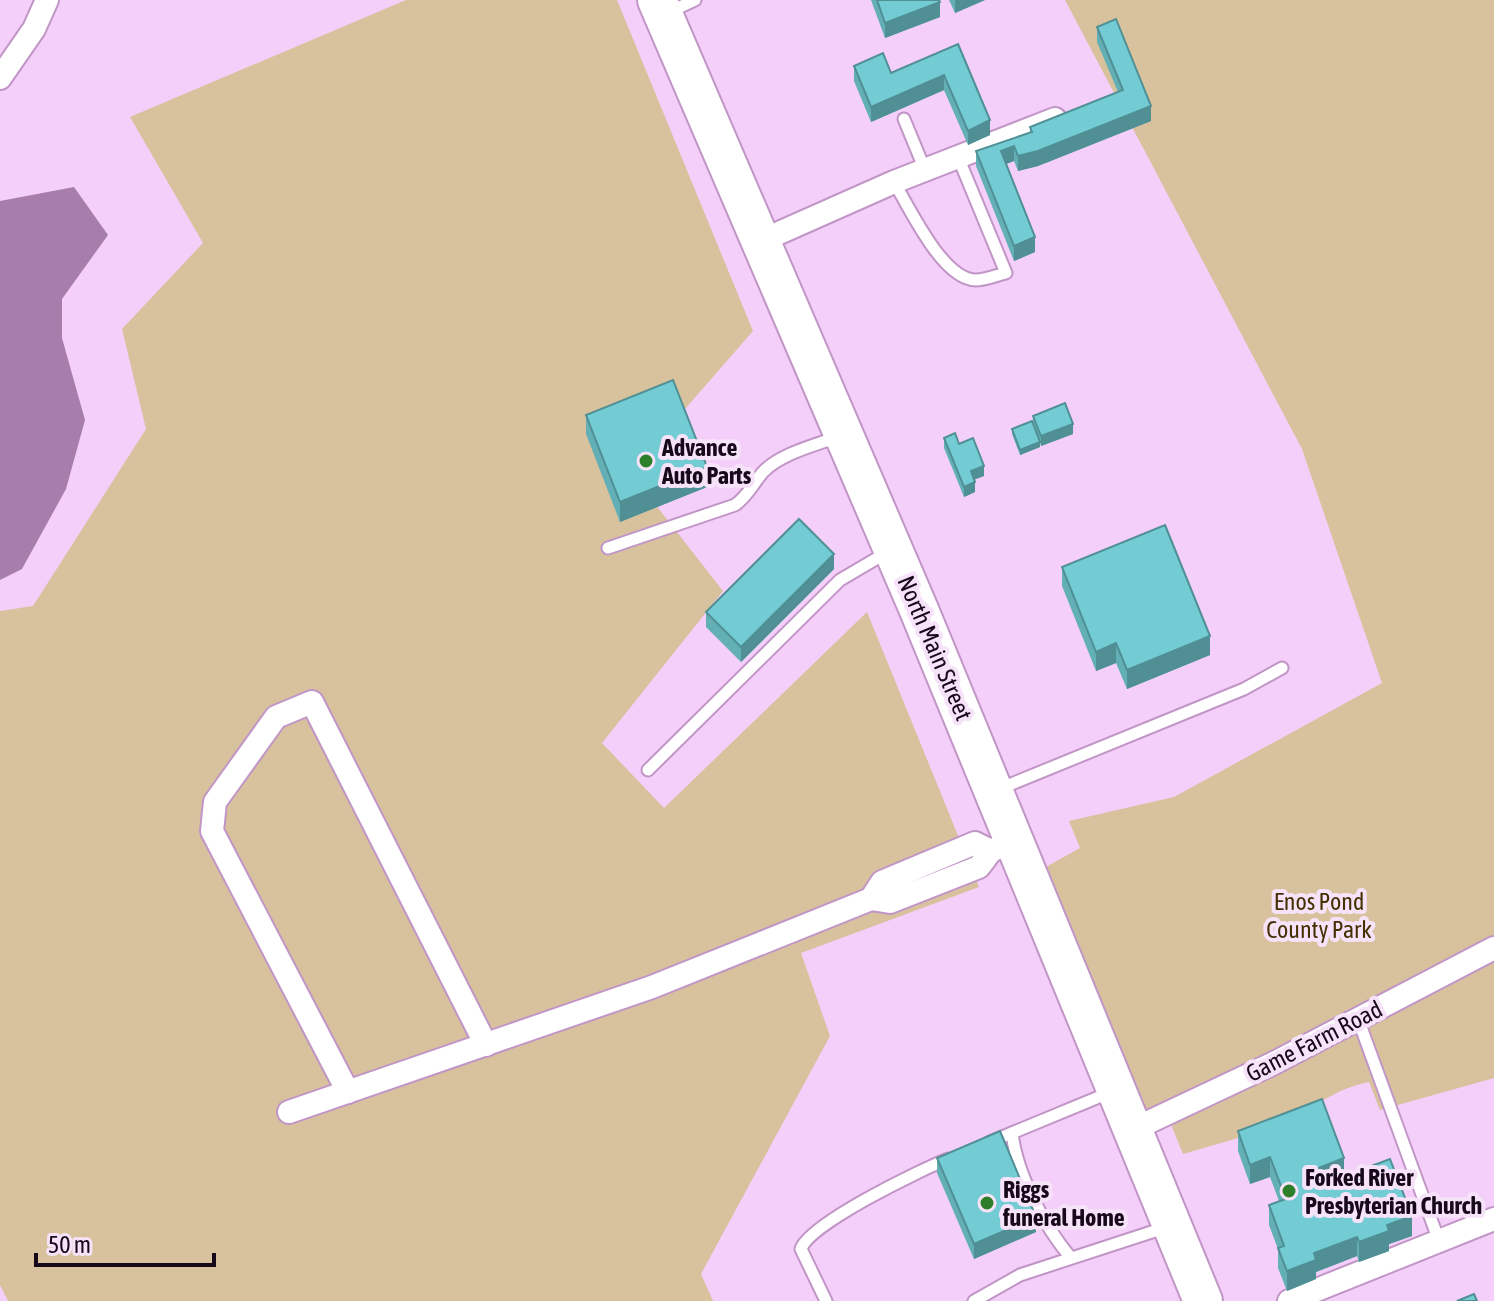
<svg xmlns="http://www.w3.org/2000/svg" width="1494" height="1301" font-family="'Asap Condensed',sans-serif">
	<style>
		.green { fill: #d7c29d }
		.water { fill: #a77dac }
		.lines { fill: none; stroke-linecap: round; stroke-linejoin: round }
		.service-casing { stroke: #c295c7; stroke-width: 15 }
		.minor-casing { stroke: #c295c7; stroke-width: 26 }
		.trunk-casing { stroke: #c295c7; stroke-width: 42 }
		.service { stroke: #fff; stroke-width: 11 }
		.minor { stroke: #fff; stroke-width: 22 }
		.trunk { stroke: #fff; stroke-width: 38 }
		.wall { fill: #63afb6 }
		.shaded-wall { fill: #508f94 }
		.building { fill: #73ccd4; stroke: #508f94; stroke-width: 2 }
		.poi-dot { fill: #2d7f2a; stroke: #f7e3f9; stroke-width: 3 }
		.labels { text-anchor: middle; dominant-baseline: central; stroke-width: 8; stroke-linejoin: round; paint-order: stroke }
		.poi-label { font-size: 24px; font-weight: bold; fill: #17081a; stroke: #f7e3f9; text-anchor: start }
		.street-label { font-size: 24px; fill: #17081a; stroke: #f7e3f9 }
		.park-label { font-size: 24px; fill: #442f00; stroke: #f7e3f9 }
	</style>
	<rect width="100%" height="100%" fill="#f4cff9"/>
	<!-- green -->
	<g class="green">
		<path d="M406,0H617L753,331L630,472L723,591L602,743L664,808L867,612L979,887L801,953L830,1036L701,1274L713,1301H8L0,1285V611L33,606L146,429L122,329L203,243L130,117Z"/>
		<path d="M1065,0H1494V1078L1380,1110L1369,1082C1339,1088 1328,1099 1301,1113C1264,1132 1223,1142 1183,1154L1170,1122L1132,1130L1028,877L1080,848L1069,821L1174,797L1382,683L1302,449Z"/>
	</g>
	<!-- water -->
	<path class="water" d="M74,187L108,235L62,299V338L85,420L66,489L22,569L0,580V201Z"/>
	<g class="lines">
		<defs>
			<g id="service">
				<path d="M667,13L695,0"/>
				<path d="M904,119L925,170"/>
				<path d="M894,182C910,209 943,280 976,280C985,280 997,275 1006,273L958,157"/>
				<path d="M608,548L735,505C749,495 753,483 764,471C782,453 816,445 840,436"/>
				<path d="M648,770L840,580L886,553"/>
				<path d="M999,789L1244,689L1282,668"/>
				<path d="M1358,1019L1439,1241"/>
				<path d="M1012,1133C1017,1175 1044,1226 1071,1258"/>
				<path d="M990,1142L1111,1092"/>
				<path d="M826,1301L801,1249C809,1224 920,1170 948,1159"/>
				<path d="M974,1301L1020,1275L1167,1227"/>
			</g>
			<g id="minor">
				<path d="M0,78L34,29L47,0"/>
				<path d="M761,241L894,182L1055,119"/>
				<path d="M991,851L975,843L882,882L871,899L890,902L979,867L991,851L1013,841"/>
				<path d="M348,1092L212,831L215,802L276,717L312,702L486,1045"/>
				<path d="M289,1112L652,987L871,899"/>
				<path d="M1132,1130L1272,1064L1494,948"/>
				<path d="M1289,1301L1494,1219"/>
			</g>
			<path id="trunk" d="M657,0L919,610L1203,1301"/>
		</defs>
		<!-- service casing -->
		<use href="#service" class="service-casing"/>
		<!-- minor casing -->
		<use href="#minor" class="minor-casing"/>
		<!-- trunk casing -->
		<use href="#trunk" class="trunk-casing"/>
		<!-- service -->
		<use href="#service" class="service"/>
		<!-- minor -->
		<use href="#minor" class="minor"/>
		<!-- trunk -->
		<use href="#trunk" class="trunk"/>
	</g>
	<!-- wall -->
	<g class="wall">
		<path d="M871,0H939L940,17L885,38Z"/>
		<path d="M949,0H985L955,13Z"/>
		<path d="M1097,27L1151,121L1038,166L1018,171L1014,161L1006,164L1035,252L1014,261L976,166V151L1030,132V127L1118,92L1097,42Z"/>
		<path d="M958,44L990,135L968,145L944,90L871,122L854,81V66L891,73Z"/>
		<path d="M586,415L707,487L620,522L586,434Z"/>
		<path d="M1033,416L1073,434L1041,446L1040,443V447L1020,455L1012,434V429L1033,425Z"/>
		<path d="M944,438L959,444L984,476L974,479L975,492L964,497L944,448Z"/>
		<path d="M1062,567L1210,655L1127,689L1116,663L1096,671L1062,586Z"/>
		<path d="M834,569L741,662L706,627V612Z"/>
		<path d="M1238,1131L1344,1176L1412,1236L1389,1244V1251L1359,1262L1357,1256L1316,1272V1279L1287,1291L1278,1268V1249L1269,1225V1205L1279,1201L1270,1177L1250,1184L1238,1151Z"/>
		<path d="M937,1158L1036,1232L974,1259L937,1173Z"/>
	</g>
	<!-- shaded-wall -->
	<g class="shaded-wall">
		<path d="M955,0H985L955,13Z"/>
		<path d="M940,2V17L885,38V23Z"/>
		<path d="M944,75V90L871,122V107Z"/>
		<path d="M1151,106V121L1038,166L1018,171V156Z"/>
		<path d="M990,120V135L968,145V131Z"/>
		<path d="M1014,146V161L1001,166V151Z"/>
		<path d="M1035,237V252L1014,261V246Z"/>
		<path d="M1073,424V434L1041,446V436Z"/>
		<path d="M1040,442V447L1020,455V450Z"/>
		<path d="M984,466V476L971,481V471Z"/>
		<path d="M707,467V487L620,522V502Z"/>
		<path d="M975,482V492L964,497V487Z"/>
		<path d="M834,554V569L741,662V647Z"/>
		<path d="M1210,636V655L1127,689V670Z"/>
		<path d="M1116,643V663L1096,671V652Z"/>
		<path d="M1270,1157V1177L1250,1184V1165Z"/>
		<path d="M1344,1158V1177L1311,1190V1171Z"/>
		<path d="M1412,1216V1236L1389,1244V1251L1359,1262V1242L1387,1225Z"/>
		<path d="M1036,1217V1232L974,1259V1244Z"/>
		<path d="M1357,1237V1256L1316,1272V1279L1287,1291V1271L1314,1253Z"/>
	</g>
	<!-- building -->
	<g class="building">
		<path d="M877,0H939L940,2L885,23Z"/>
		<path d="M1116,19L1151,106L1038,151L1018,156L1014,146L1001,151L1035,237L1014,246L976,151L1032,132L1030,127L1123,90L1097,27Z"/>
		<path d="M958,44L990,120L968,131L944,75L871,107L854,66L883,53L891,73Z"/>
		<path d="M673,380L707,467L620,502L586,415Z"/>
		<path d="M1065,403L1073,424L1041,436L1033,416Z"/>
		<path d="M1032,421L1040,442L1020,450L1012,429Z"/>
		<path d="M955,433L959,444L973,438L984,466L971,471L975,482L964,487L944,438Z"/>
		<path d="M799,519L834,554L741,647L706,612Z"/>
		<path d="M1165,525L1210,636L1127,670L1116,643L1096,652L1062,567Z"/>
		<path d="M1322,1099L1344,1158L1311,1171L1317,1186L1390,1159L1412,1216L1387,1225L1389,1231L1359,1242L1357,1237L1314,1253L1316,1260L1287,1271L1278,1248L1284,1246L1269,1205L1286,1199L1270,1157L1250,1165L1238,1131Z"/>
		<path d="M1000,1131L1036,1217L974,1244L937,1158Z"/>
		<path d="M1474,1294L1477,1301H1457Z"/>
	</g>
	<!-- markers -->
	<g class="poi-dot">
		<circle cx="646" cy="461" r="8"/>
		<circle cx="1289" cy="1191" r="8"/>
		<circle cx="987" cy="1203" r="8"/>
	</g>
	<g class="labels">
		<!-- poi labels -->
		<g class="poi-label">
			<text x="662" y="447">Advance<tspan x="662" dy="28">Auto Parts</tspan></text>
			<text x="1305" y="1177">Forked River<tspan x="1305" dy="28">Presbyterian Church</tspan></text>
			<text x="1003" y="1189">Riggs<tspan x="1003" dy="28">funeral Home</tspan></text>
		</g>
		<!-- street labels -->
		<g class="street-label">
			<text transform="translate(935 648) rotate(67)">North Main Street</text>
			<text transform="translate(1314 1041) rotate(-27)">Game Farm Road</text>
		</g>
		<!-- park labels -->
		<g class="park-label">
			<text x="1319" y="901">Enos Pond<tspan x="1319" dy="28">County Park</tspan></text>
		</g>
	</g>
	<!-- scale -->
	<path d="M36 1253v12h178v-12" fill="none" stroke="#17081a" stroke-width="4"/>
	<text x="48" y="1253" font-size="24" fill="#17081a" stroke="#f7e3f9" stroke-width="6" paint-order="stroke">50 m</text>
</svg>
